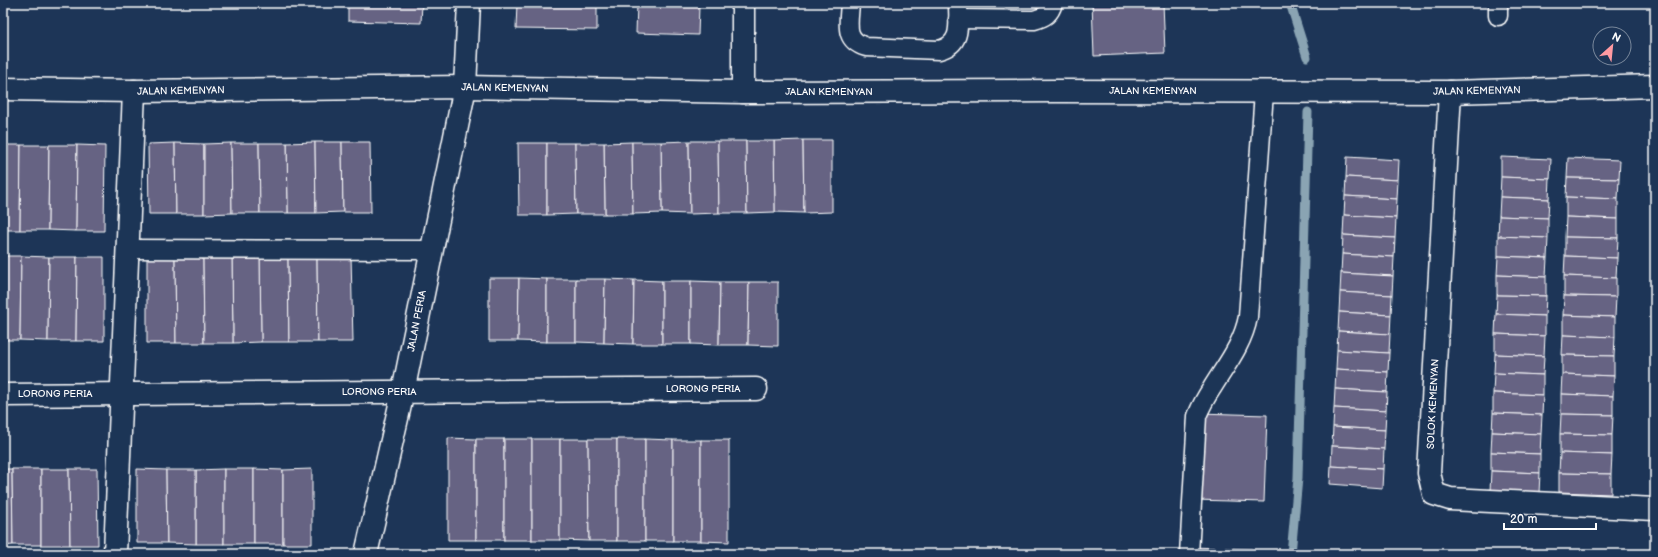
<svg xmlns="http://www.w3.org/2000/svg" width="1658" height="557" font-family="'Balsamiq Sans',sans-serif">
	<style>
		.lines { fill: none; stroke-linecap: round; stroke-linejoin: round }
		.stream { stroke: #8aa4b3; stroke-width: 9 }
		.building { fill: #666383; stroke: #fff }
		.lane-casing { stroke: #fff; stroke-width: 21 }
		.street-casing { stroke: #fff; stroke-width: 25 }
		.lane { stroke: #1d3557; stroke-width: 18 }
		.street { stroke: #1d3557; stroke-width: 22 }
		.labels { text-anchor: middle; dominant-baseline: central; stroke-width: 3.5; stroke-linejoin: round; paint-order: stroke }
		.street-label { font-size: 10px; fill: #fff; stroke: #1d3557 }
	</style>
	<rect width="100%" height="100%" fill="#1d3557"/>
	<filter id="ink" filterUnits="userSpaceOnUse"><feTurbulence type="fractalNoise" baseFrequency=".025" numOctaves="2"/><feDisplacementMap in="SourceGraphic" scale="8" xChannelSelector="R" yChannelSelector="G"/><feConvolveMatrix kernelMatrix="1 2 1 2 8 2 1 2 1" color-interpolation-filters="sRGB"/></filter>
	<g filter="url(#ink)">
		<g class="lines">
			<!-- stream -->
			<g class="stream">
				<path d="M1290,3L1307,57"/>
				<path d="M1291,554L1298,478L1308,112"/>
			</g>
		</g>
		<!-- building -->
		<g class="building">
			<path d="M348,3H422L421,23L348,21Z"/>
			<path d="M517,3H597V30L516,29Z"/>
			<path d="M637,3H699V6L637,4Z"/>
			<path d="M1092,3H1163L1165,53L1094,56Z"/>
			<path d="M637,4L699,6L698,35L636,33Z"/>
			<path d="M803,140L804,213L775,212L774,141Z"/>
			<path d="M803,140H832V212L804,213Z"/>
			<path d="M689,141L690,214L662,213L661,142Z"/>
			<path d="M689,141H718L719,213L690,214Z"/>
			<path d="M718,141H746L747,213H719Z"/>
			<path d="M746,141H774L775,212L747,213Z"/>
			<path d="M315,142L316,213H288L287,143Z"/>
			<path d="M315,142H342L343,212L316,213Z"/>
			<path d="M342,142H370L371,212H343Z"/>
			<path d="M632,142L633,214H605L604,143Z"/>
			<path d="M632,142H661L662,213L633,214Z"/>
			<path d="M175,143L176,214H149L148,144Z"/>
			<path d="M175,143L204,144V214H176Z"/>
			<path d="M231,143L232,213L204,214V144Z"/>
			<path d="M231,143H259L260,213H232Z"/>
			<path d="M259,143H287L288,213H260Z"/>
			<path d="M518,143H547V215H519Z"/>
			<path d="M547,143H575L576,214L547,215Z"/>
			<path d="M575,143H604L605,214H576Z"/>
			<path d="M3,145H21L20,230H3Z"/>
			<path d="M21,145H49L48,230H20Z"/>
			<path d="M49,145H77L76,231L48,230Z"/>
			<path d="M77,145L105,146L104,231H76Z"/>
			<path d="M1347,157L1399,160L1398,180L1346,177Z"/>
			<path d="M1501,157L1551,159L1550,179L1501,177Z"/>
			<path d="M1568,158L1620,160L1619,179L1567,178Z"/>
			<path d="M1346,177L1398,180L1397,199L1345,196Z"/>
			<path d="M1501,177L1550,179L1549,199L1500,197Z"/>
			<path d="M1567,178L1619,179L1618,199L1566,197Z"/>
			<path d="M1345,196L1397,199L1396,218L1344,215Z"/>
			<path d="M1500,197L1549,199L1548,218L1499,216Z"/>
			<path d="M1566,197L1618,199V219L1566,217Z"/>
			<path d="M1344,215L1396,218L1395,238L1343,235Z"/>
			<path d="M1499,216L1548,218V238L1498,236Z"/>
			<path d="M1566,217L1618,219V238L1565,237Z"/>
			<path d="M1343,235L1395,238L1394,257L1342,254Z"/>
			<path d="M1498,236L1548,238L1547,258L1498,256Z"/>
			<path d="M1565,237L1618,238L1617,258L1565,256Z"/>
			<path d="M1342,254L1394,257L1393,276L1341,273Z"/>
			<path d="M3,256H21L20,340H3Z"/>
			<path d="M21,256L49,257L48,341L20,340Z"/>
			<path d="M260,256H288L289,342H261Z"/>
			<path d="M260,256L261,342L233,343L232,257Z"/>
			<path d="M288,256H317L318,342H289Z"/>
			<path d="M317,256H351L353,342H318Z"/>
			<path d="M1498,256L1547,258L1546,277L1497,275Z"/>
			<path d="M1565,256L1617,258L1616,278L1564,276Z"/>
			<path d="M49,257H77L76,341H48Z"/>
			<path d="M77,257H104V341H76Z"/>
			<path d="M147,257H175L176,343H147Z"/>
			<path d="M175,257H203L204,343H176Z"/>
			<path d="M203,257H232L233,343H204Z"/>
			<path d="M1341,273L1393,276L1392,295L1340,292Z"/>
			<path d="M1497,275L1546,277V296L1497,295Z"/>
			<path d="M1564,276L1616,278V297L1564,296Z"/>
			<path d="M489,278H519L518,341H489Z"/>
			<path d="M519,278L547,279V342L518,341Z"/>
			<rect x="547" y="279" width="29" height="63"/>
			<path d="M576,279H605L604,343L576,342Z"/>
			<path d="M605,279L634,280L633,344L604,343Z"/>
			<path d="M634,280L662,281V344H633Z"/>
			<rect x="662" y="281" width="29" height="63"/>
			<path d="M691,281L720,282L719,345L691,344Z"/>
			<path d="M720,282H749L748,345H719Z"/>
			<path d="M749,282H778V346L748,345Z"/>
			<path d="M1340,292L1392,295L1391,315L1339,312Z"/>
			<path d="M1497,295L1546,296L1545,316L1496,314Z"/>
			<path d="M1564,296L1616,297L1615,317L1563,315Z"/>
			<path d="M1339,312L1391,315L1390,334L1338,331Z"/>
			<path d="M1496,314L1545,316V336L1495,334Z"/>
			<path d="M1563,315L1615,317V337L1563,335Z"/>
			<path d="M1338,331L1390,334L1389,353L1337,350Z"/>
			<path d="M1495,334L1545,336L1544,356L1495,354Z"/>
			<path d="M1563,335L1615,337L1614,356L1562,355Z"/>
			<path d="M1337,350L1389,353L1388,372L1336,369Z"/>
			<path d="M1495,354L1544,356L1543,375L1494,373Z"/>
			<path d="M1562,355L1614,356V376L1562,374Z"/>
			<path d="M1336,369L1388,372L1387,392L1335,389Z"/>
			<path d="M1494,373L1543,375V395L1493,393Z"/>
			<path d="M1562,374L1614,376L1613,396L1561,394Z"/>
			<path d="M1335,389L1387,392L1386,411L1334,408Z"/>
			<path d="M1493,393L1543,395L1542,415L1493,413Z"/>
			<path d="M1561,394L1613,396V415L1561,414Z"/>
			<path d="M1334,408L1386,411L1385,430L1333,427Z"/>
			<path d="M1198,413L1267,415L1264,502L1195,500Z"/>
			<path d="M1493,413L1542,415L1541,434L1492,432Z"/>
			<path d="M1561,414L1613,415L1612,435L1560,434Z"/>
			<path d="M1333,427L1385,430L1384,449L1332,446Z"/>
			<path d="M1492,432L1541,434L1540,454L1491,452Z"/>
			<path d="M1560,434L1612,435V455L1560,453Z"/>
			<path d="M448,438L476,439V540H448Z"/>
			<rect x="476" y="439" width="28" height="101"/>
			<rect x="504" y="439" width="28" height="101"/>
			<rect x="532" y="439" width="28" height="101"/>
			<path d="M560,439H588L589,541L560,540Z"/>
			<path d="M588,439H617V541H589Z"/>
			<rect x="617" y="439" width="28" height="102"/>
			<path d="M645,439L673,440V541H645Z"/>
			<rect x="673" y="440" width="28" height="101"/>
			<path d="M701,440H729V542L701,541Z"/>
			<path d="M1332,446L1384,449L1383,469L1331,466Z"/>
			<path d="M1491,452L1540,454V473L1491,471Z"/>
			<path d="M1560,453L1612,455L1611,474L1559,473Z"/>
			<path d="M1331,466L1383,469L1382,488L1330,484Z"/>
			<path d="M3,469H12L13,545L3,546Z"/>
			<path d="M12,469H41V545H13Z"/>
			<path d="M41,469H69L70,545H41Z"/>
			<path d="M69,469H97L98,545H70Z"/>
			<path d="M137,469L166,470L167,543H137Z"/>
			<path d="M224,469V544H196V470Z"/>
			<rect x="224" y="469" width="30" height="75"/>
			<path d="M254,469L283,470V544H254Z"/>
			<path d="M312,469V544H283V470Z"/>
			<path d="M166,470H196V544L167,543Z"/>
			<path d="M1491,471L1540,473L1539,493L1490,491Z"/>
			<path d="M1559,473L1611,474V494L1559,492Z"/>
			<path d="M1191,547L1252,549V554H1191Z"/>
		</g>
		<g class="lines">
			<defs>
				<g id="lane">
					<path d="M850,3C849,23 843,40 866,47L939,50C963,44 958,24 958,3"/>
					<path d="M1498,16V3"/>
					<path d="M958,19L1034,20C1045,17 1050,14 1053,3"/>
					<path d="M127,249L432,250"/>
					<path d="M1189,554L1197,416C1201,406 1206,397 1212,388C1226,365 1243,344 1248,317L1264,92"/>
				</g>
				<g id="street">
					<path d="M3,89L134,91L465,87L743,92L1056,91L1450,92L1655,86"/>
					<path d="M743,92V3"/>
					<path d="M1450,92L1429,473L1434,494L1450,499L1655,509"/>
					<path d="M3,395L756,389"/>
					<path d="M115,554L134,91"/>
					<path d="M366,554L403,392L465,87L469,3"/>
				</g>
			</defs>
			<!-- lane casing -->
			<use href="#lane" class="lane-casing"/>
			<!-- street casing -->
			<use href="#street" class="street-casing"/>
			<!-- lane -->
			<use href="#lane" class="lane"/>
			<!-- street -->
			<use href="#street" class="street"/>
		</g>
	</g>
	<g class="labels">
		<!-- street labels -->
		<g class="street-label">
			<text transform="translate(505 88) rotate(1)">JALAN KEMENYAN</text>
			<text transform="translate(181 91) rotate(-1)">JALAN KEMENYAN</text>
			<text x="1153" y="91">JALAN KEMENYAN</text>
			<text transform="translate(1477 91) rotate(-1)">JALAN KEMENYAN</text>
			<text x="829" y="92">JALAN KEMENYAN</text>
			<text transform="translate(417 321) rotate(-79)">JALAN PERIA</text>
			<text x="703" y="389">LORONG PERIA</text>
			<text x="379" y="392">LORONG PERIA</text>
			<text x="55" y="394">LORONG PERIA</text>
			<text transform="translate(1433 404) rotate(-87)">SOLOK KEMENYAN</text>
		</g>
	</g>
	<!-- margin -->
	<rect width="1658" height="557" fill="none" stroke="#1d3557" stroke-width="16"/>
	<rect x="8" y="8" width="1642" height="541" fill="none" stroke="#fff" stroke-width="1.5" filter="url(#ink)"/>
	<!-- north arrow -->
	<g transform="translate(1612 46) rotate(27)"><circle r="19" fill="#1d3557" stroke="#77869a"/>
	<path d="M0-3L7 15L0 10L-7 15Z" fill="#ff9aa2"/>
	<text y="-6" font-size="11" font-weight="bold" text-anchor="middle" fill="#ffffff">N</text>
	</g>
	<!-- scale -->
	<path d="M1504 523v6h92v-6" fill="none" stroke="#ffffff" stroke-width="2"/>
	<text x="1510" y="523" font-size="12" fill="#ffffff" stroke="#1d3557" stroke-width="3" paint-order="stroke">20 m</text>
</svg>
